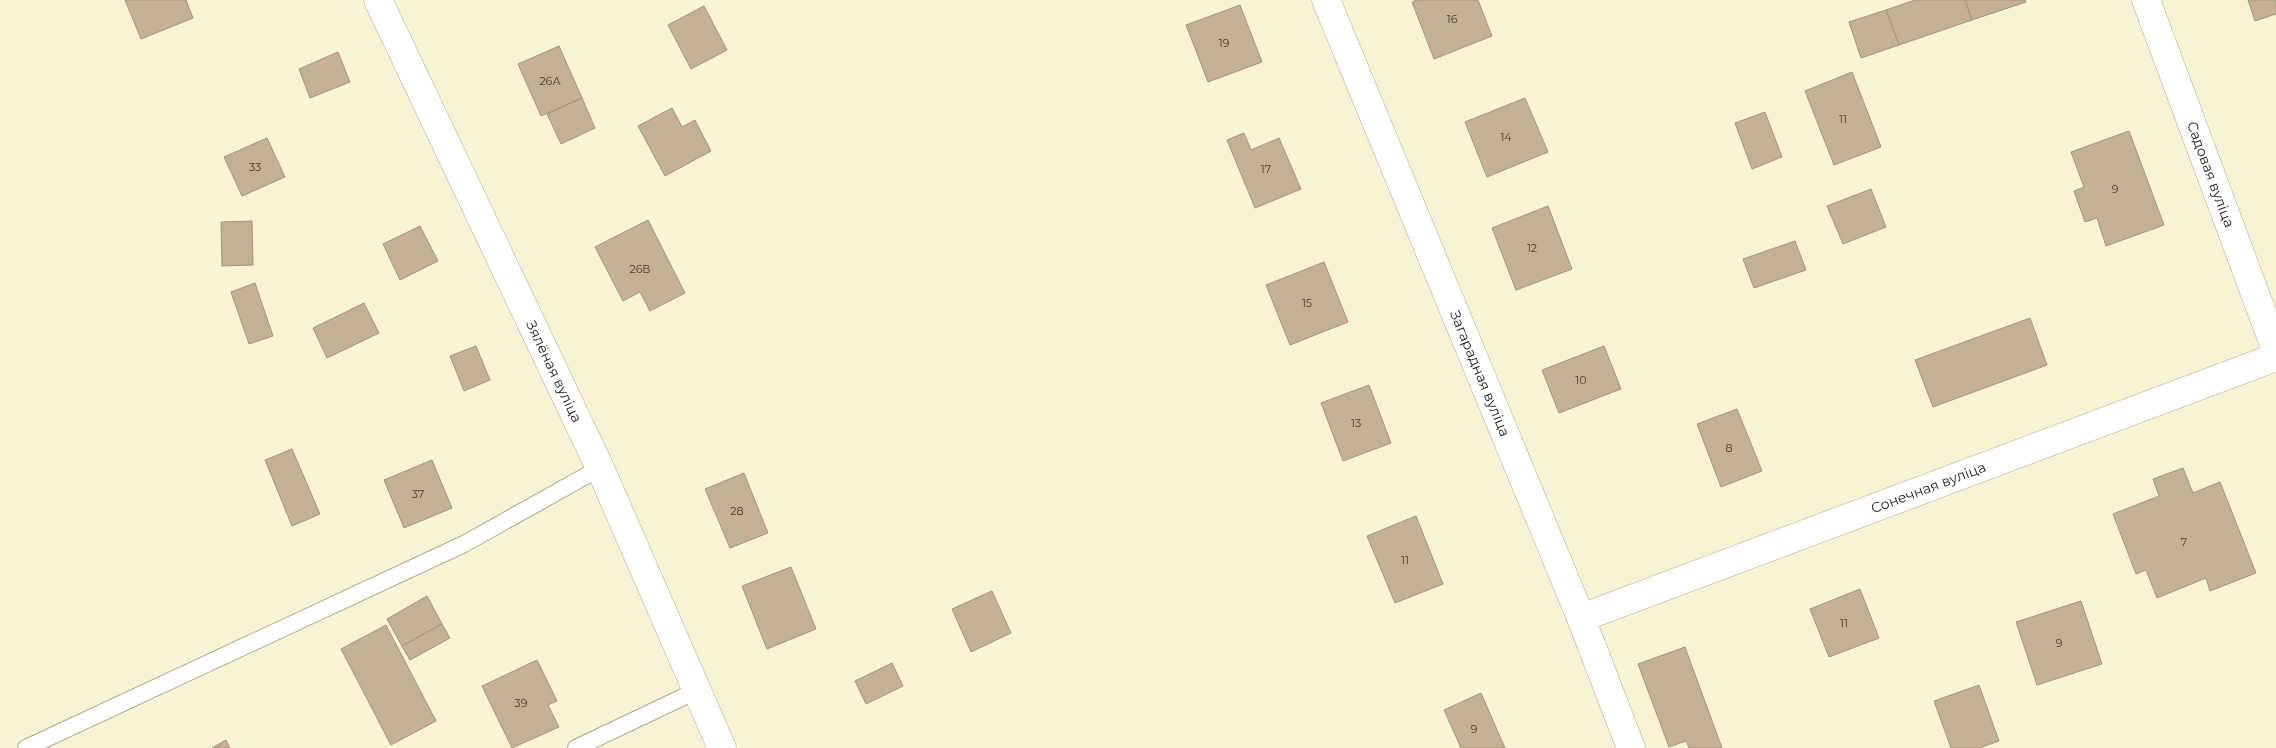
<svg xmlns="http://www.w3.org/2000/svg" width="2276" height="748" font-family="Montserrat,sans-serif">
	<style>
		.building { fill: #c5b096; stroke: #a5937c }
		.lines { fill: none; stroke-linecap: round; stroke-linejoin: round }
		.lane-casing { stroke: #afa98d; stroke-width: 18 }
		.street-casing { stroke: #afa98d; stroke-width: 29 }
		.lane { stroke: #fff; stroke-width: 16 }
		.street { stroke: #fff; stroke-width: 28 }
		.labels { text-anchor: middle; dominant-baseline: central; stroke-width: 4; stroke-linejoin: round; paint-order: stroke }
		.number-label { font-size: 11px; fill: #484133 }
		.street-label { font-size: 14px; fill: #1f1c12; stroke: #fff }
	</style>
	<rect width="100%" height="100%" fill="#f9f3d5"/>
	<!-- building -->
	<g class="building">
		<path d="M125,0H186L193,18L141,39Z"/>
		<path d="M1417,0H1478L1492,36L1434,59L1412,2Z"/>
		<path d="M1915,0H1965L1972,20L1899,45L1886,10Z"/>
		<path d="M1965,0H2025L2026,2L1972,20Z"/>
		<path d="M2248,0H2276V14L2255,21Z"/>
		<path d="M1240,5L1262,62L1208,82L1186,25Z"/>
		<path d="M704,6L727,50L691,69L668,25Z"/>
		<path d="M1886,10L1899,45L1861,58L1849,22Z"/>
		<path d="M559,46L582,98L541,116L518,64Z"/>
		<path d="M338,52L350,82L310,98L299,69Z"/>
		<path d="M1852,72L1881,147L1834,165L1805,91Z"/>
		<path d="M582,98L595,128L561,144L547,114Z"/>
		<path d="M1525,98L1548,152L1487,177L1465,122Z"/>
		<path d="M672,108L682,127L695,120L711,151L665,176L638,126Z"/>
		<path d="M1765,112L1782,157L1752,169L1735,123Z"/>
		<path d="M2129,131L2164,225L2106,246L2097,218L2085,222L2074,191L2084,187L2071,152Z"/>
		<path d="M1244,133L1251,150L1279,138L1301,189L1255,208L1227,140Z"/>
		<path d="M267,138L285,177L242,196L224,157Z"/>
		<path d="M1871,189L1886,227L1843,244L1827,206Z"/>
		<path d="M1548,206L1572,269L1516,290L1492,228Z"/>
		<path d="M648,220L685,293L650,311L640,292L623,301L595,247Z"/>
		<path d="M252,221L253,265L222,266L221,222Z"/>
		<path d="M420,226L438,261L400,280L383,244Z"/>
		<path d="M1795,241L1806,270L1754,288L1743,259Z"/>
		<path d="M1324,262L1348,322L1290,345L1266,285Z"/>
		<path d="M255,283L273,336L249,344L231,292Z"/>
		<path d="M364,303L379,333L327,358L313,328Z"/>
		<path d="M2030,318L2047,365L1933,407L1915,360Z"/>
		<path d="M476,346L490,380L464,391L450,356Z"/>
		<path d="M1604,346L1621,389L1559,413L1542,370Z"/>
		<path d="M1369,385L1391,443L1343,461L1321,403Z"/>
		<path d="M1737,409L1762,471L1721,487L1697,424Z"/>
		<path d="M292,449L320,514L292,526L265,460Z"/>
		<path d="M432,460L452,508L404,528L384,480Z"/>
		<path d="M2183,468L2193,493L2220,482L2256,573L2210,591L2206,578L2157,598L2146,570L2136,574L2113,514L2159,496L2153,479Z"/>
		<path d="M744,473L768,533L730,548L705,489Z"/>
		<path d="M1416,516L1443,584L1395,603L1367,536Z"/>
		<path d="M791,567L816,629L767,649L742,586Z"/>
		<path d="M1860,589L1879,638L1829,657L1810,609Z"/>
		<path d="M992,591L1011,633L971,652L952,609Z"/>
		<path d="M427,596L442,624L402,646L387,619Z"/>
		<path d="M2081,601L2102,664L2037,685L2016,622Z"/>
		<path d="M442,624L450,638L410,660L402,646Z"/>
		<path d="M386,625L436,721L391,745L341,649Z"/>
		<path d="M1685,647L1722,748H1689L1686,741L1669,747L1638,664Z"/>
		<path d="M537,660L557,701L548,705L559,727L512,748L482,686Z"/>
		<path d="M892,663L903,686L866,704L855,681Z"/>
		<path d="M1979,685L1999,741L1979,748H1951L1934,701Z"/>
		<path d="M1481,693L1505,748H1461L1444,710Z"/>
		<path d="M226,740L230,748H212Z"/>
	</g>
	<g class="lines">
		<defs>
			<g id="lane">
				<path d="M26,748L464,544L600,468"/>
				<path d="M576,748L698,690"/>
			</g>
			<g id="street">
				<path id="s1" d="M378,0L600,468L722,748"/>
				<path id="s2" d="M1326,0L1581,618L1631,748"/>
				<path id="s3" d="M2146,0L2276,350"/>
				<path id="s4" d="M1581,618L2276,357"/>
			</g>
		</defs>
		<!-- lane casing -->
		<use href="#lane" class="lane-casing"/>
		<!-- street casing -->
		<use href="#street" class="street-casing"/>
		<!-- lane -->
		<use href="#lane" class="lane"/>
		<!-- street -->
		<use href="#street" class="street"/>
	</g>
	<g class="labels">
		<!-- number labels -->
		<g class="number-label">
			<text x="1452" y="19">16</text>
			<text x="1224" y="43">19</text>
			<text x="550" y="81">26А</text>
			<text x="1843" y="119">11</text>
			<text x="1506" y="137">14</text>
			<text x="255" y="167">33</text>
			<text x="1266" y="169">17</text>
			<text x="2115" y="189">9</text>
			<text x="1532" y="248">12</text>
			<text x="640" y="269">26В</text>
			<text x="1307" y="303">15</text>
			<text x="1581" y="380">10</text>
			<text x="1356" y="423">13</text>
			<text x="1729" y="448">8</text>
			<text x="418" y="494">37</text>
			<text x="737" y="511">28</text>
			<text x="2184" y="542">7</text>
			<text x="1405" y="560">11</text>
			<text x="1844" y="623">11</text>
			<text x="2059" y="643">9</text>
			<text x="521" y="703">39</text>
			<text x="1474" y="729">9</text>
		</g>
		<!-- street labels -->
		<g class="street-label">
			<text stroke="none"><textPath href="#s3" startOffset="186">Садовая вуліца</textPath></text>
			<text stroke="none"><textPath href="#s1" startOffset="411">Зялёная вуліца</textPath></text>
			<text stroke="none"><textPath href="#s2" startOffset="404">Загарадная вуліца</textPath></text>
			<text stroke="none"><textPath href="#s4" startOffset="371">Сонечная вуліца</textPath></text>
		</g>
	</g>
</svg>
